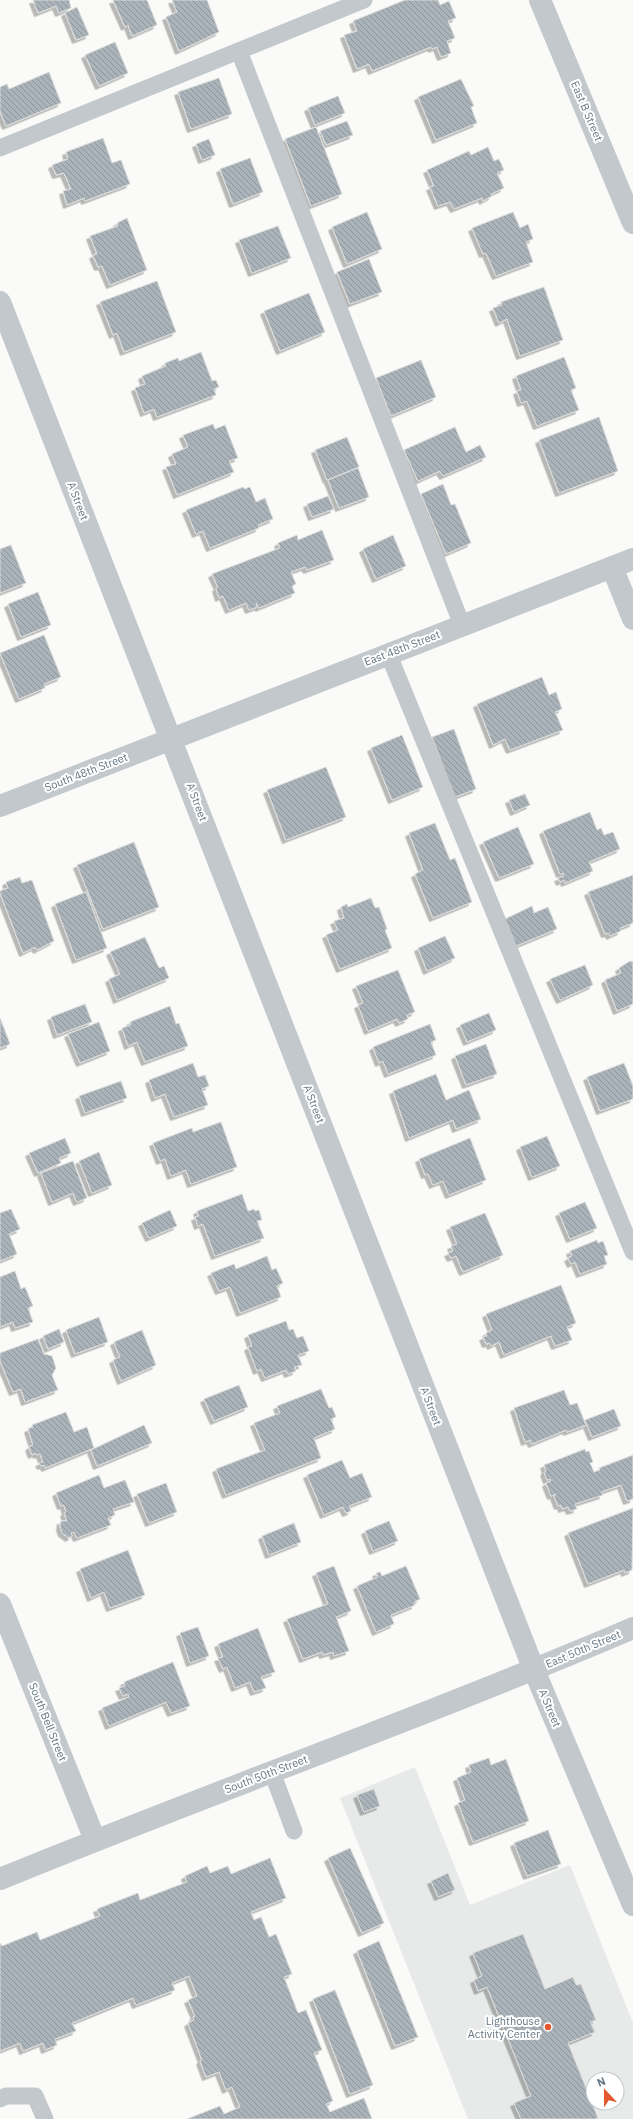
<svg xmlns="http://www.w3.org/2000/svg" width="633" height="2119" font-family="'IBM Plex Sans',sans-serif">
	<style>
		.built { fill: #e8e9e9; fill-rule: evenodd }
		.building { fill: url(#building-back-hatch); stroke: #dcdcda; filter: url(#shadow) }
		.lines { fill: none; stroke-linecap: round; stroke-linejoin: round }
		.service { stroke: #c3c8cc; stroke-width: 17 }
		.minor { stroke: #c3c8cc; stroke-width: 22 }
		.poi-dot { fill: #e4572e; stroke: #fff; stroke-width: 1.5 }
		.labels { text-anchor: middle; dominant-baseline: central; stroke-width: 4; stroke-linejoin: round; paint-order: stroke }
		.street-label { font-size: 11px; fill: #657683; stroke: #fff }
		.poi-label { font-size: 11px; fill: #657683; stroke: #fff; text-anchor: end }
	</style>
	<defs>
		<pattern id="building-back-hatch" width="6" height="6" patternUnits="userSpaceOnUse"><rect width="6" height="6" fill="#aab3b9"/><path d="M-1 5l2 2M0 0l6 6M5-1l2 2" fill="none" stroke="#8e969c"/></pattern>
		<filter id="shadow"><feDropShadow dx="-3.5" dy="3.5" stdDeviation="0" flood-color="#0004"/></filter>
	</defs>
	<rect width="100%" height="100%" fill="#fafaf8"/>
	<!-- built -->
	<path class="built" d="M415,1767L470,1905L570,1865L633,2023V2119H468L340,1798ZM593,2079H617V2103H593Z"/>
	<!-- building -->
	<g class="building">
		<path d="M33,0H69L71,8L59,13L56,6L38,13Z"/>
		<path d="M113,0H147L157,25L132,36L128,25L125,27Z"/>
		<path d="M172,0H207L219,32L179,51L166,17L177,12Z"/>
		<path d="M405,0H438L440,5L449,1L456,18L448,21L455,38L447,41L451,53L441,57L437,47L432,49L431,47L372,71L369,64L357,69L344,35L357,31L353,21Z"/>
		<path d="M77,7L89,35L76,40L65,13Z"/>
		<path d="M115,42L128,73L99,86L85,55Z"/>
		<path d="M49,72L61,103L6,126L0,111V87L7,84L9,89Z"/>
		<path d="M219,78L232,114L191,129L178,92Z"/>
		<path d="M461,79L474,106L471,107L477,123L436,140L418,97Z"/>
		<path d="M338,96L345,113L315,125L308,108Z"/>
		<path d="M347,121L353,135L326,145L320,131Z"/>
		<path d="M316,127L342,194L311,206L285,139Z"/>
		<path d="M103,138L112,163L121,160L130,184L85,201L84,198L67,205L63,191L71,189L64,173L56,175L52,165L68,159L66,152Z"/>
		<path d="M209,139L215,155L202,160L196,144Z"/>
		<path d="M488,147L494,161L499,159L504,170L497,173L504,188L491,194L492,196L483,201L482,198L454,209L450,202L438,206L430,187L434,186L427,170L469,151L471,155Z"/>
		<path d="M250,158L263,192L233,204L220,169Z"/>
		<path d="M367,212L382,249L347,264L332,227Z"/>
		<path d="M513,212L520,228L528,224L533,239L526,242L533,262L496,276L486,253L483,254L472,228Z"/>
		<path d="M127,218L147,270L110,285L102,266L98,267L93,255L97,254L90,236L118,226L117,223Z"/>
		<path d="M278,226L291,258L252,273L239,240Z"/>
		<path d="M369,259L382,292L350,304L337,272Z"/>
		<path d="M157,281L176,332L124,352L117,333L113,335L100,302Z"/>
		<path d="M544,287L563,340L520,356L507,319L499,323L493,308L502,305L501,302Z"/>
		<path d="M309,293L325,332L280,351L264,311Z"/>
		<path d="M201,352L212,381L216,380L219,387L214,389L216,395L157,417L154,409L144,413L135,388L145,384L142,376L166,366L165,363L178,358L179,361Z"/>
		<path d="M564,357L576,388L571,390L579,410L537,426L527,401L521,403L517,391L521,390L516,376Z"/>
		<path d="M421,360L436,397L391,416L376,378Z"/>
		<path d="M599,417L618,471L559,493L539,440Z"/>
		<path d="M213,424L215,429L225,425L238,458L229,461L234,472L177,495L166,467L176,464L172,454L188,447L183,435Z"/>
		<path d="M455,427L466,452L480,445L486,457L443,476L440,471L418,481L404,450Z"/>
		<path d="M347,437L359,467L327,480L315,450Z"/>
		<path d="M358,468L369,497L339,508L328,480Z"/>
		<path d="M443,484L451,505L455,504L471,543L446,554L421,494Z"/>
		<path d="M243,487L244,489L250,487L256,502L265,498L273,519L258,525L259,528L210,548L203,531L196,534L186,510Z"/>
		<path d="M328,496L334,509L312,517L307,504Z"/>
		<path d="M322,530L334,560L307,570L305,567L291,572L296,584L292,586L295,593L259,608L256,603L257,607L249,610L246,603L229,610L223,596L219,598L216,588L218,587L212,574L280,548L278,543L297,535L298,540Z"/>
		<path d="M393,535L406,566L376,579L363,549Z"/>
		<path d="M11,545L26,583L0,593V549Z"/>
		<path d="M38,592L51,625L21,637L8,604Z"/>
		<path d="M44,635L61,677L44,684L45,688L19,699L0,653Z"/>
		<path d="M542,677L549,695L556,692L562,709L555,712L563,730L510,750L505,739L493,745L477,704Z"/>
		<path d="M454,729L476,789L455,797L432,737Z"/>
		<path d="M402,735L423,787L392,800L371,748Z"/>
		<path d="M326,767L346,817L286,840L267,790Z"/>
		<path d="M525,794L530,805L514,812L509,800Z"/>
		<path d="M590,812L597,830L601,828L604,835L613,832L620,849L589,862L593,871L565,883L564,880L560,882L558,878L564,876L563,873L560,874L543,831Z"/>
		<path d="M435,823L450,860L455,858L472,902L433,918L415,874L423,870L409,833Z"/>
		<path d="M518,827L534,864L499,878L483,842Z"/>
		<path d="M134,842L159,907L103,929L77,865Z"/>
		<path d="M633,875V923L620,928L621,931L610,936L609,933L605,934L588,892Z"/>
		<path d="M20,877L22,883L32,880L54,941L37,950L35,947L23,953L0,893V891L8,888L6,882Z"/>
		<path d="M86,892L107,948L76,960L55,904Z"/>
		<path d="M371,898L375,908L379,907L387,929L385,930L392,948L340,969L326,935L338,930L334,921L344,918L341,907L347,904L348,907Z"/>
		<path d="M532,906L534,913L548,907L557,929L516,946L505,919Z"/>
		<path d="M445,936L455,958L427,971L418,948Z"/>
		<path d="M145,937L159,968L164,966L169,978L117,1000L109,979L120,974L110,952Z"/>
		<path d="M630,961L633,962V1004L617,1011L605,980L621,973L619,968Z"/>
		<path d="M585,965L593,985L560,1000L550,979Z"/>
		<path d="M398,970L415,1012L407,1015L408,1019L399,1023L397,1019L368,1031L358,1005L363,1003L356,986Z"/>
		<path d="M85,1004L92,1022L57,1035L51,1017Z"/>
		<path d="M170,1006L176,1024L179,1023L188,1046L145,1062L137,1042L128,1046L122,1028L131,1025L130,1022Z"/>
		<path d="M489,1013L496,1030L467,1042L460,1025Z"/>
		<path d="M0,1018L10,1044L0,1048Z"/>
		<path d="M99,1022L110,1051L80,1063L68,1034Z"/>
		<path d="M430,1024L436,1040L431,1042L436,1055L388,1074L383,1061L379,1063L373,1047Z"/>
		<path d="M486,1044L497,1074L466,1085L455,1056Z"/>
		<path d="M193,1063L198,1077L205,1075L209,1086L202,1089L208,1105L174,1117L165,1094L155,1098L149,1080Z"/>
		<path d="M624,1063L633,1086V1099L600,1111L587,1077Z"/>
		<path d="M436,1074L446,1100L469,1090L481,1119L456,1129L453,1120L409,1138L393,1091Z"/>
		<path d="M121,1081L127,1098L85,1113L79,1096Z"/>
		<path d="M221,1122L237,1167L191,1184L186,1170L171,1176L165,1159L160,1161L153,1143L192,1128L193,1132Z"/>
		<path d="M547,1136L560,1166L532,1177L520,1147Z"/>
		<path d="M65,1138L71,1153L59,1158L61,1163L38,1173L29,1153Z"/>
		<path d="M470,1138L486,1180L449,1195L443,1181L433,1185L428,1174L425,1175L419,1159Z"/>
		<path d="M99,1152L112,1185L92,1193L79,1161Z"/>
		<path d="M73,1161L87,1198L77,1202L73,1193L52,1202L41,1173Z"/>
		<path d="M242,1194L248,1211L254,1209L255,1211L259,1210L262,1220L257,1221L264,1238L215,1256L203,1224L198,1226L195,1217L199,1216L197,1211Z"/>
		<path d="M585,1202L597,1228L570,1239L559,1213Z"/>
		<path d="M11,1209L20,1229L9,1234L17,1254L0,1261V1213Z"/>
		<path d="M170,1210L177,1226L149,1238L142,1223Z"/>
		<path d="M485,1213L503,1255L463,1272L456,1256L451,1258L448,1253L453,1251L451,1246L457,1244L450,1227Z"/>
		<path d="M597,1240L598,1243L603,1241L608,1255L604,1256L607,1264L580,1274L575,1262L571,1264L568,1258L572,1256L570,1251Z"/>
		<path d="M267,1256L272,1270L276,1268L283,1283L277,1286L281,1297L240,1313L230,1287L219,1291L211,1273L234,1264L236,1269Z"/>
		<path d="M15,1271L21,1289L25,1287L33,1306L28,1308L33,1322L15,1328L13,1322L0,1327V1277Z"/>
		<path d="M561,1285L576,1323L567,1327L572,1340L555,1346L551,1336L504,1355L499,1342L491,1346L490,1343L486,1344L483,1337L487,1336L486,1333L492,1330L486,1314Z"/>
		<path d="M99,1317L108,1342L75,1354L66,1330Z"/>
		<path d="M286,1321L289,1330L293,1329L297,1338L303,1336L309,1351L298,1355L302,1365L294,1367L296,1371L288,1374L286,1370L265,1378L261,1369L257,1371L248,1347L252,1346L248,1335Z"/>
		<path d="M59,1329L64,1342L48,1349L43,1336Z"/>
		<path d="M142,1330L156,1365L121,1381L113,1360L120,1357L114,1342Z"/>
		<path d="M38,1339L44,1354L52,1356L56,1368L52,1375L58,1390L25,1402L21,1389L13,1392L0,1361V1353Z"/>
		<path d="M239,1385L248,1407L214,1421L204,1399Z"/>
		<path d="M321,1389L329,1408L332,1407L336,1417L331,1419L335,1429L314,1438L321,1458L226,1495L216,1469L265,1450L254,1423L280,1413L277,1406Z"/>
		<path d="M564,1390L570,1405L577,1403L586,1425L567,1432L566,1430L532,1444L530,1440L525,1442L514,1408Z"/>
		<path d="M614,1409L621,1426L592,1437L585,1420Z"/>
		<path d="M66,1412L74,1432L87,1427L94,1448L45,1468L44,1465L41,1466L39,1463L43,1462L40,1454L37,1455L36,1453L32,1455L29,1447L33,1445L28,1429L33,1427L32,1425Z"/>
		<path d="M144,1425L152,1443L97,1466L91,1450Z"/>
		<path d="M585,1449L586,1452L589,1451L593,1462L590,1463L594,1472L600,1470L599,1468L633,1455V1499L627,1501L621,1485L601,1492L603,1495L575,1504L577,1509L570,1511L568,1507L562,1509L561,1505L558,1506L554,1496L556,1494L551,1496L546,1483L551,1481L550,1479L547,1480L544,1472L546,1471L544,1465Z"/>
		<path d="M342,1460L350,1478L362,1473L372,1497L349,1506L351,1511L346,1513L343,1507L324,1515L307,1475Z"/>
		<path d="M99,1475L104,1488L125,1480L134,1502L113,1509L115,1515L108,1518L111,1525L77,1538L74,1532L71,1533L72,1536L69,1538L62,1533L60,1527L61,1521H67L64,1513L66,1512L64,1505L61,1506L56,1493Z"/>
		<path d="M166,1483L177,1512L149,1523L137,1494Z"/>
		<path d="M633,1508L632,1570L625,1573L624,1570L588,1584L568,1533Z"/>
		<path d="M389,1521L398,1541L373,1551L365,1531Z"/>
		<path d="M294,1523L301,1542L269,1555L262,1536Z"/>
		<path d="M128,1550L145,1595L110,1608L104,1592L91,1598L80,1569Z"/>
		<path d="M334,1566L351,1611L336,1617L349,1651L334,1656L333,1652L323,1655L322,1652L303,1659L287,1619L328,1604L316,1573Z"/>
		<path d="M406,1566L420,1599L414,1602L415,1605L391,1615L394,1624L376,1632L357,1586L378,1577L376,1573L380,1572L382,1576Z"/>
		<path d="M198,1627L209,1656L190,1663L180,1633Z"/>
		<path d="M258,1628L275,1672L261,1677L266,1688L254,1692L250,1682L235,1688L227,1667L223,1669L218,1658L223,1657L218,1644Z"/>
		<path d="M173,1662L190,1706L171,1713L166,1702L109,1726L102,1708L129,1697L128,1694L123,1696L119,1688L125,1686L124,1682Z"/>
		<path d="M489,1758L491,1765L506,1759L529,1821L473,1842L458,1803L465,1800L457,1778L471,1772L469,1765Z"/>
		<path d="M374,1789L380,1806L364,1812L357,1795Z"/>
		<path d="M548,1830L561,1864L527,1876L514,1843Z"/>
		<path d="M350,1848L384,1923L362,1933L328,1858Z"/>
		<path d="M270,1858L286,1898L251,1912L254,1920L261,1917L269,1937L276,1934L292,1974L284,1977L298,2013L306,2010L322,2050L314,2053L333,2101L326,2104L330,2112L364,2098L372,2119H187L220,2106L224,2114L240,2107L232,2087L226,2090L219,2072L206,2077L200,2061L202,2060L188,2023L194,2020L193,2017L195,2016L188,2000L197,1996L189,1976L172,1983L175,1990L136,2005L133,1998L72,2023L76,2031L55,2039L57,2045L45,2050L43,2043L23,2051L20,2043L0,2051V1943L2,1946L37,1932L40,1940L100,1916L97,1909L138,1893L140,1900L187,1882L185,1876L207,1866L210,1873L228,1866L231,1874Z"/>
		<path d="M448,1873L455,1890L438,1897L431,1881Z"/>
		<path d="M523,1934L545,1989L573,1977L576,1985L581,1984L596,2020L590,2022L595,2032L568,2043L598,2118L596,2119H521L514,2103L531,2096L487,1987L478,1991L474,1980L482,1976L473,1953Z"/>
		<path d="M379,1941L418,2037L395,2046L357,1951Z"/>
		<path d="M335,1990L373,2085L350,2094L313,1999Z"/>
	</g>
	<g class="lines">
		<!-- service -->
		<g class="service">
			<path d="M239,51L462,625"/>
			<path d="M0,148L364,0"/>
			<path d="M388,653L633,1252"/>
			<path d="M272,1772L294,1831"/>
			<path d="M0,2099L6,2096H35L45,2119"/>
		</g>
		<!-- minor -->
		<g class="minor">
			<path d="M540,0L633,223"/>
			<path d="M0,302L534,1670L633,1905"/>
			<path d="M612,567L633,619"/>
			<path d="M0,806L633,559"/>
			<path d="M0,1604L95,1840"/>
			<path d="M0,1879C210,1793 424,1717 633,1628"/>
		</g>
	</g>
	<!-- markers -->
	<circle class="poi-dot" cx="548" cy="2027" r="4"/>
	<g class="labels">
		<!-- street labels -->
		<g class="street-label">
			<text transform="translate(587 111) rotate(67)">East B Street</text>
			<text transform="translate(78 501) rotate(69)">A Street</text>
			<text transform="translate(402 648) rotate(-21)">East 48th Street</text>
			<text transform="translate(86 772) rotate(-21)">South 48th Street</text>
			<text transform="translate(197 802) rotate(69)">A Street</text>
			<text transform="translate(314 1104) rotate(69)">A Street</text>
			<text transform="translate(431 1406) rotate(69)">A Street</text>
			<text transform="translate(583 1649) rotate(-23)">East 50th Street</text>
			<text transform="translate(550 1708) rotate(67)">A Street</text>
			<text transform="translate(48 1722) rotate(68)">South Bell Street</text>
			<text transform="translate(266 1774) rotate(-21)">South 50th Street</text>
		</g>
		<!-- poi labels -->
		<g class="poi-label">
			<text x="540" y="2021">Lighthouse<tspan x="540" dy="13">Activity Center</tspan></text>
		</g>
	</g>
	<!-- north arrow -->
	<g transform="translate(605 2091) rotate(338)"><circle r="19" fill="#ffffff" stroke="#c1c8cd"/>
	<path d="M0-3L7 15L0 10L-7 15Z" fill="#e4572e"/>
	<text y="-6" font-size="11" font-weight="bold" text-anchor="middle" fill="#657683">N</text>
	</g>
</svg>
